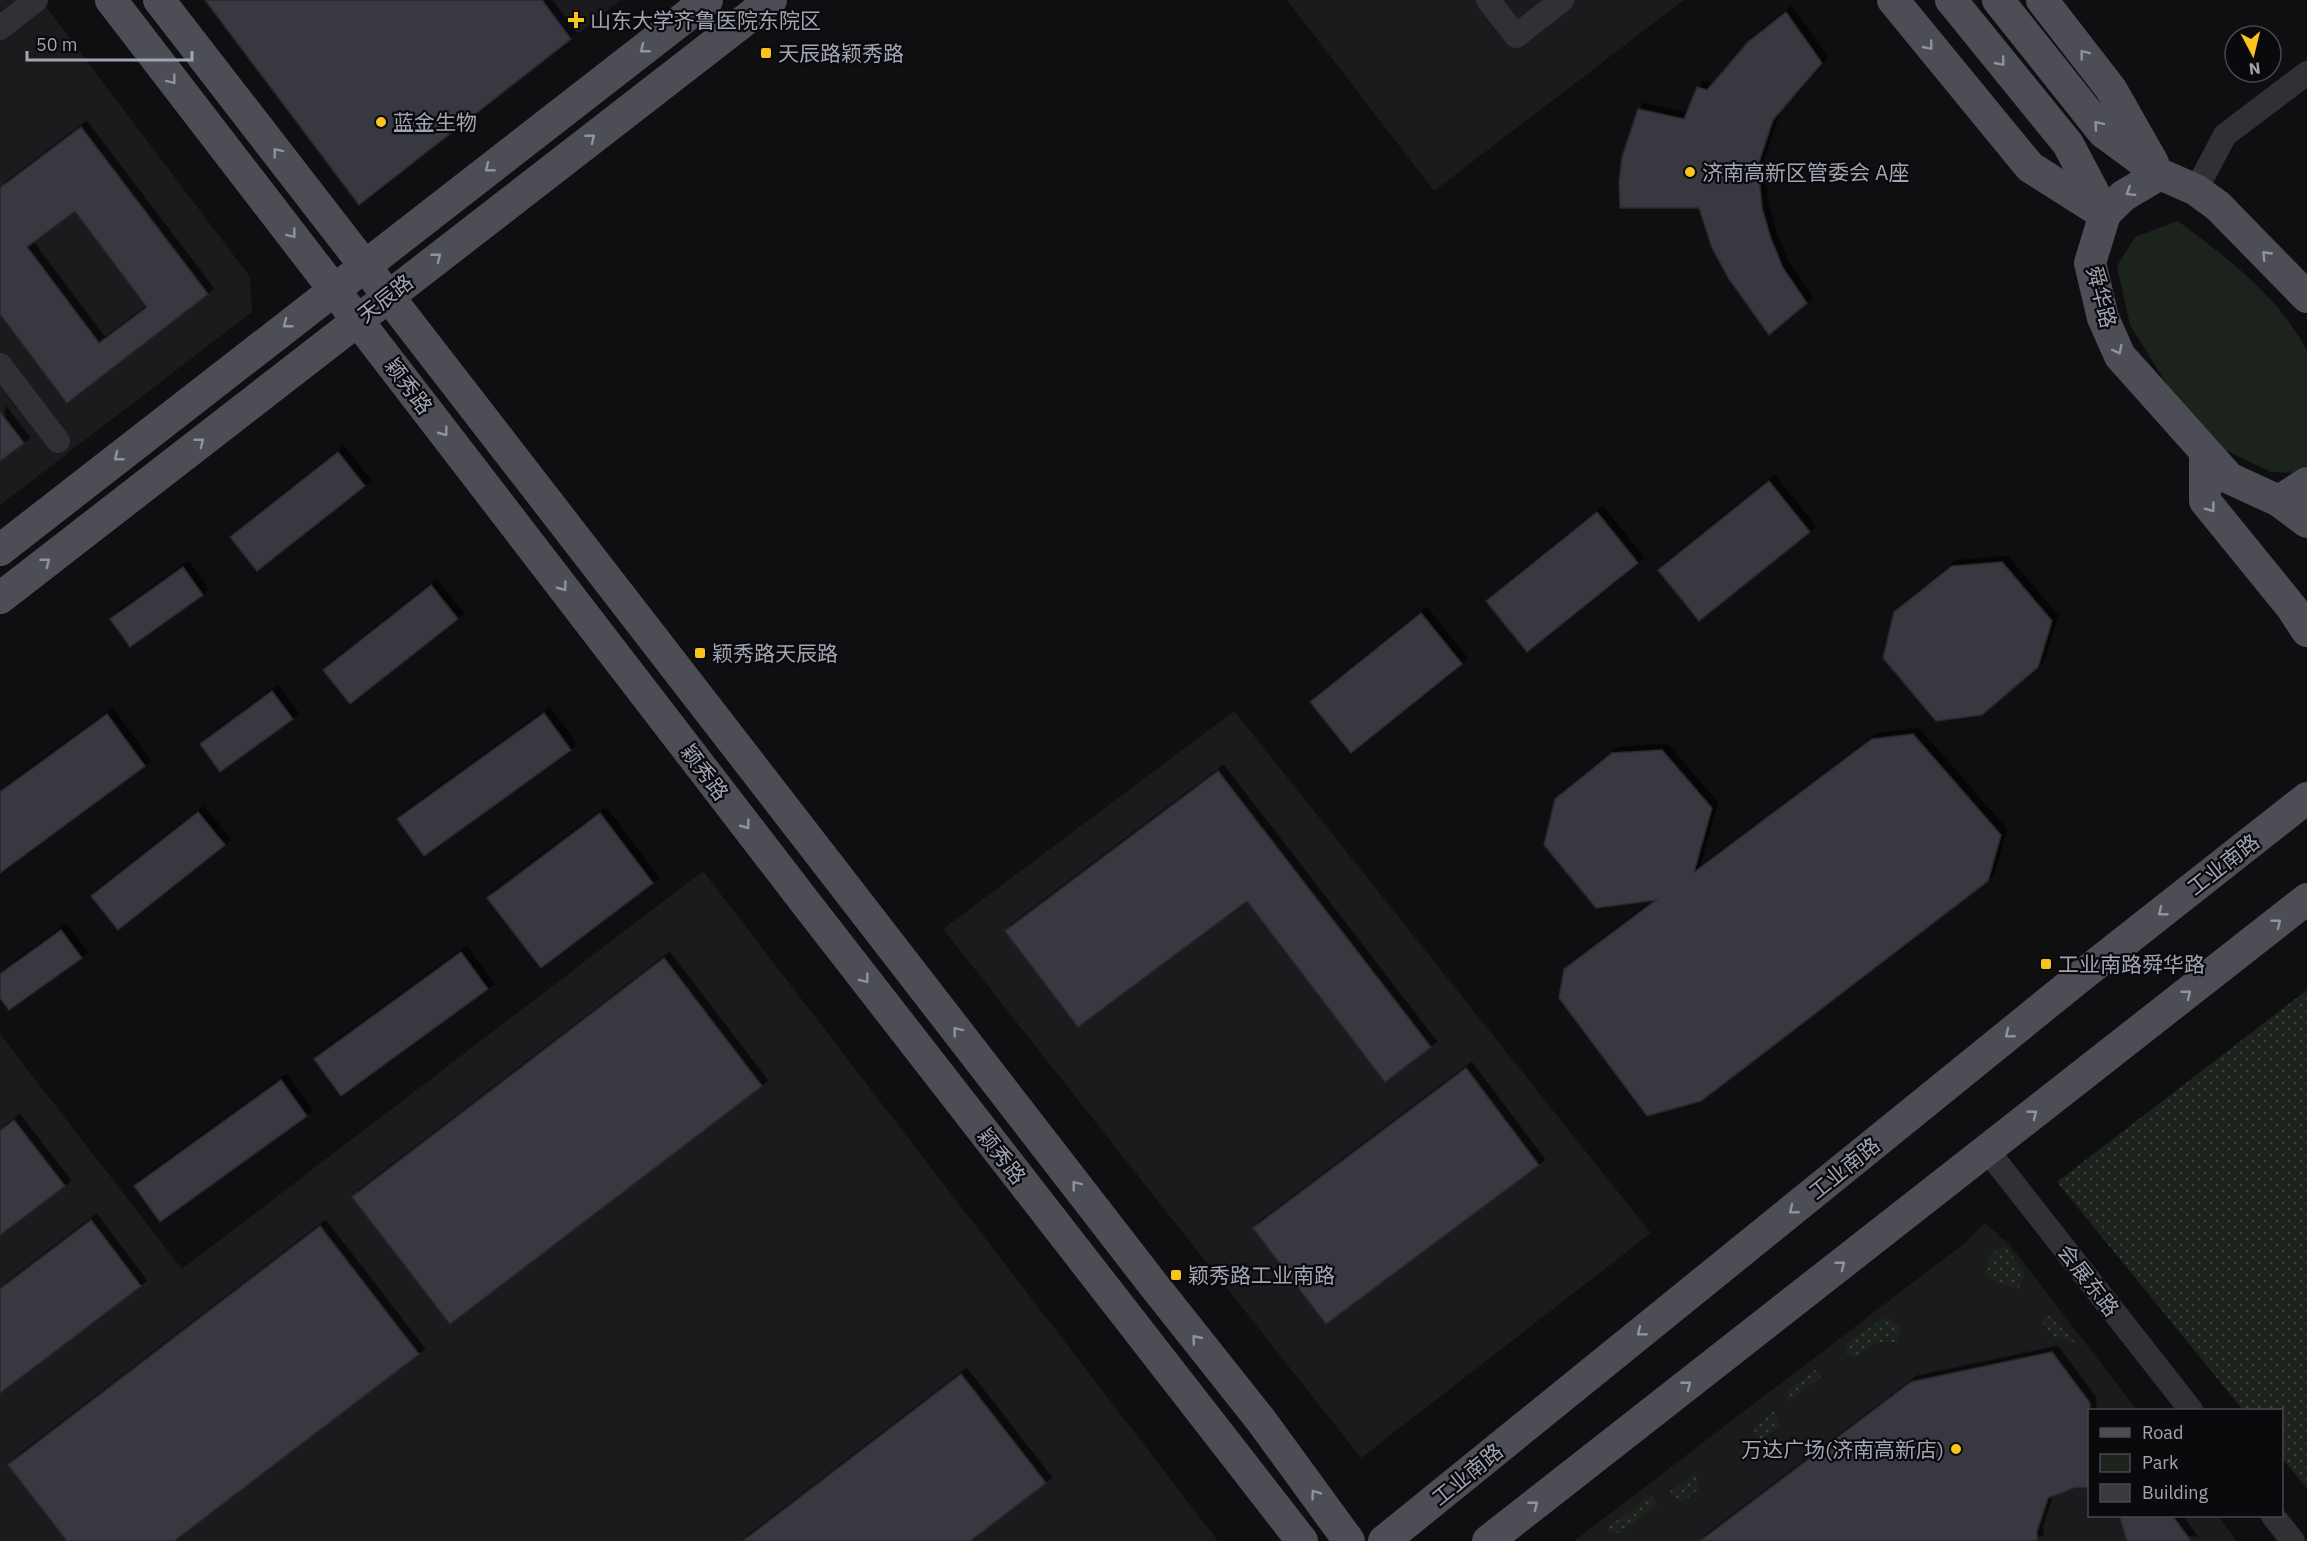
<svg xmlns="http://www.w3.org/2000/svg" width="2307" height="1541" font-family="'IBM Plex Sans','Noto Sans SC',sans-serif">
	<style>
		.built { fill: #1b1b1e }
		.grass { fill: url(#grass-dots) }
		.park { fill: #1c231d }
		.building { fill: #39393f; stroke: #29292d; stroke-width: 1.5; fill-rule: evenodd; filter: url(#shadow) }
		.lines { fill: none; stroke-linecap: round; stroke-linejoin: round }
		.minor { stroke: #303136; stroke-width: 24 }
		.major { stroke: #4c4d55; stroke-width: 32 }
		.oneway { stroke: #8f93a0 }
		.poi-dot { fill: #fac31e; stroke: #0a0a0c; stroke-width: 2 }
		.labels { text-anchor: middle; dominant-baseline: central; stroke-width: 4.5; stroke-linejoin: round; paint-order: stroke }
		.poi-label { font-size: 21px; fill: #a0a4b3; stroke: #0a0a0c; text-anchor: start }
		.street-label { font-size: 21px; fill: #a0a4b3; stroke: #0a0a0c }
	</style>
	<defs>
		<pattern id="grass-dots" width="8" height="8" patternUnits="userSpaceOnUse" patternTransform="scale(1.5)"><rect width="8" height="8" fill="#1c231d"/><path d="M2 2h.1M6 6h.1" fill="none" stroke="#3a403b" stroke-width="1.8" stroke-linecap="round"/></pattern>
		<filter id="shadow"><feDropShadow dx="5.5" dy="-5.5" stdDeviation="0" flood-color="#0009"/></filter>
	</defs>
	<rect width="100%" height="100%" fill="#0f0f11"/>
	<!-- built -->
	<g class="built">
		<path d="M0,0H41L250,277L252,312L0,505Z"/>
		<path d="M542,0H621L571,39Z"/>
		<path d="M1287,0H1684L1434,191Z"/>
		<path d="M1234,711L1651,1233L1361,1458L943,929Z"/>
		<path d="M703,871L1218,1541H0V1034L182,1269Z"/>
		<path d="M1985,1223L2010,1245L2137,1410H2090V1516H2218L2237,1541H1574L1966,1242Z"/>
	</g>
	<!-- grass -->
	<g class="grass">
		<path d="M2307,990V1489L2282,1458V1410H2243L2057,1182Z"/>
		<path d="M2006,1246L2025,1275L2018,1289L1990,1279L1985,1273L1991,1253Z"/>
		<path d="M2050,1316L2075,1342L2055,1338L2043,1325L2044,1318Z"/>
		<path d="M1887,1318L1900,1327L1897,1342H1875L1854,1358L1846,1353V1344L1882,1319Z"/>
		<path d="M1815,1370L1821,1377L1787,1403L1786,1392Z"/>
		<path d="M1774,1411L1781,1425L1761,1440L1755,1433L1754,1428Z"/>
		<path d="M1695,1474L1699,1489L1682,1502L1669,1492Z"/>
		<path d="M1651,1495L1657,1505L1619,1533L1610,1532L1607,1528Z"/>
	</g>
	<!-- park -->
	<path class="park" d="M2178,221C2226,257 2279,296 2307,351V468L2296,473L2271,472L2225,450L2168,386L2130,325L2117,266L2135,237Z"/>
	<!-- building -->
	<g class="building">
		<path d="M205,0H542L571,39L359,205Z"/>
		<path d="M1786,12L1822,63L1773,120L1758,165L1762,208L1771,239L1783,268L1807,303L1769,335L1729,279L1712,248L1699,208H1620L1619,183L1622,157L1638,109L1684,119L1697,87L1707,90L1748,42Z"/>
		<path d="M81,127L208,294L67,403L0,314V188ZM75,211L147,307L99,343L27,247Z"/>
		<path d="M0,412L24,443L0,461Z"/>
		<path d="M338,452L365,486L257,571L230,537Z"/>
		<path d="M1769,481L1810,532L1699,621L1658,570Z"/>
		<path d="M1597,512L1638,563L1527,652L1486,601Z"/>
		<path d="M2002,562L2052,621L2038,667L1982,715L1936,721L1883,658L1894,612L1952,566Z"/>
		<path d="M183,567L203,595L130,647L110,619Z"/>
		<path d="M431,585L458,619L350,704L323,670Z"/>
		<path d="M1421,613L1462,664L1351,753L1310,702Z"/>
		<path d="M272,691L293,719L220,772L200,744Z"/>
		<path d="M544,713L571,750L424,856L397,819Z"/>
		<path d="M107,714L145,766L0,873V792Z"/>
		<path d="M1913,734L2001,835L1988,881L1701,1101L1647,1116L1559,998L1564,969L1656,900L1596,908L1544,845L1555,799L1612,753L1662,750L1712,808L1694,872L1872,739Z"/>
		<path d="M1218,771L1431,1047L1385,1082L1247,901L1078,1027L1005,931Z"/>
		<path d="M198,812L225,845L118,930L91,896Z"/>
		<path d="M600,813L653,883L541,968L487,898Z"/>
		<path d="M61,930L82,958L9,1010L0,998V974Z"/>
		<path d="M461,952L488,989L341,1096L314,1059Z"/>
		<path d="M664,958L762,1086L450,1324L352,1197Z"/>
		<path d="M1466,1068L1539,1165L1326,1324L1253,1228Z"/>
		<path d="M281,1080L307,1116L160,1222L134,1186Z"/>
		<path d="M14,1120L65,1186L0,1235V1131Z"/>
		<path d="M91,1220L141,1286L0,1393V1289Z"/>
		<path d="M320,1226L419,1354L174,1541H67L8,1465Z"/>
		<path d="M2052,1352L2090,1403V1488L2076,1487L2048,1498L2037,1531V1541H1700L1911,1382Z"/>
		<path d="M961,1374L1046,1483L970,1541H743Z"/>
		<path d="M2119,1515H2172L2191,1541H2127Z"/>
	</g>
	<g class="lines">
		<!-- minor -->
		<g class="minor">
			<path d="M1488,0L1516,36L1562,0"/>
			<path d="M0,28L36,0"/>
			<path d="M2196,190L2225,135L2307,73"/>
			<path d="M0,365L58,441"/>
			<path d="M1987,1150L2191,1410"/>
			<path d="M2273,1516L2293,1541"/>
		</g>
		<!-- major -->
		<g class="major">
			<path d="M111,0L805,902L1302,1541"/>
			<path d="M159,0L1152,1283L1260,1419L1349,1541"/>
			<path d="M1893,0L2030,167L2104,214"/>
			<path d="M1951,0L2068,144L2105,214L2090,263L2103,318L2120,356L2229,478L2279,501L2307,522"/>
			<path d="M1998,0L2103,132L2160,174L2196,190L2218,206L2307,297"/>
			<path d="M2042,0L2111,89L2153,163"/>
			<path d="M2105,214L2123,196L2160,174"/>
			<path d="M2205,452V501L2292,608L2307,631"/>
			<path d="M2279,501L2307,483"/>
			<path d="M0,550L707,0"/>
			<path d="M0,598L771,0"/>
			<path d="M1384,1541L2081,976L2307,798"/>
			<path d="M1488,1541L2307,899"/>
		</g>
	</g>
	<!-- one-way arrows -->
	<defs><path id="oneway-chevron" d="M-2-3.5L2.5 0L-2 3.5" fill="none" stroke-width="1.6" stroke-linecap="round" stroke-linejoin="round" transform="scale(1.5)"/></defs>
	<g class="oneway">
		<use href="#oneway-chevron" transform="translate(1929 46) rotate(51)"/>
		<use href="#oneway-chevron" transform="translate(644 49) rotate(142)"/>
		<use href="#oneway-chevron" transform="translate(2084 54) rotate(-128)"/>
		<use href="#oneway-chevron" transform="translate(2001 62) rotate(51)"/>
		<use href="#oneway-chevron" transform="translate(172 80) rotate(52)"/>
		<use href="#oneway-chevron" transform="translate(2098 125) rotate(-130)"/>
		<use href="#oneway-chevron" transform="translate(591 138) rotate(-38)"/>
		<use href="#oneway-chevron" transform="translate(277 152) rotate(-128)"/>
		<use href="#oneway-chevron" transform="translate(489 168) rotate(142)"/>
		<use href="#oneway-chevron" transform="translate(2130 192) rotate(148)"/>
		<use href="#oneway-chevron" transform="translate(292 234) rotate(52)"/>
		<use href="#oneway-chevron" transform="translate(2266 255) rotate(-134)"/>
		<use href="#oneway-chevron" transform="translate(437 257) rotate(-38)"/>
		<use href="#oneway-chevron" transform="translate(287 324) rotate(142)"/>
		<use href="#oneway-chevron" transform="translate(2118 350) rotate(63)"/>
		<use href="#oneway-chevron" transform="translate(444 432) rotate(53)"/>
		<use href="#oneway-chevron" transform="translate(200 442) rotate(-38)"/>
		<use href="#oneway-chevron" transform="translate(118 457) rotate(142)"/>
		<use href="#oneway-chevron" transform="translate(2211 508) rotate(53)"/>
		<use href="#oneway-chevron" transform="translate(46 562) rotate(-38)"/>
		<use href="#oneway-chevron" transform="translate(563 587) rotate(53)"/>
		<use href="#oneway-chevron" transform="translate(746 825) rotate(53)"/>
		<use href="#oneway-chevron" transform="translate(2162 912) rotate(142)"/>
		<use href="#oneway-chevron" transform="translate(2277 923) rotate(-38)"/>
		<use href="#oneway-chevron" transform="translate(865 979) rotate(52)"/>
		<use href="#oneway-chevron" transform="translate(2187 994) rotate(-38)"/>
		<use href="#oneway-chevron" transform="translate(957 1031) rotate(-128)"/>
		<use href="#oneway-chevron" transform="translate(2009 1034) rotate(141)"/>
		<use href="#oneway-chevron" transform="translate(2033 1114) rotate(-38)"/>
		<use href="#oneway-chevron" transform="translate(1076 1185) rotate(-128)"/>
		<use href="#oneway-chevron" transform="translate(1793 1210) rotate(141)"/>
		<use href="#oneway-chevron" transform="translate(1841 1265) rotate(-38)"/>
		<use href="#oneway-chevron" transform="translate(1641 1332) rotate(141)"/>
		<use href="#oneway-chevron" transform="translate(1196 1339) rotate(-129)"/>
		<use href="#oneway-chevron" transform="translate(1687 1385) rotate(-38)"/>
		<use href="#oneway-chevron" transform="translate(1315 1494) rotate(-126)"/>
		<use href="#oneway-chevron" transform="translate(1534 1505) rotate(-38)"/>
	</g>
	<!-- markers -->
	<g class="poi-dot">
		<path d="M573 11h6v6h6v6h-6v6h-6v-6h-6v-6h6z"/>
		<rect x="760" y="47" width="12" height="12" rx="3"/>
		<circle cx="381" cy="122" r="6"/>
		<circle cx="1690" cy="172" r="6"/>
		<rect x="694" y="647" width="12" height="12" rx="3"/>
		<rect x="2040" y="958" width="12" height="12" rx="3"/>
		<rect x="1170" y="1269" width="12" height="12" rx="3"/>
		<circle cx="1956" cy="1449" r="6"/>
	</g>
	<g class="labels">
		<!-- poi labels -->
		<g class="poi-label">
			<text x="590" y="20">山东大学齐鲁医院东院区</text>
			<text x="778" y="53">天辰路颖秀路</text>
			<text x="393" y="122">蓝金生物</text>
			<text x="1702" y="172">济南高新区管委会 A座</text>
			<text x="712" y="653">颖秀路天辰路</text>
			<text x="2058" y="964">工业南路舜华路</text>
			<text x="1188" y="1275">颖秀路工业南路</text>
			<text x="1944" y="1449" text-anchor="end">万达广场(济南高新店)</text>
		</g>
		<!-- street labels -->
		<g class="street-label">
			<text transform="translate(2102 297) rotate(76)">舜华路</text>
			<text transform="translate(385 298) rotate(-38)">天辰路</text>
			<text transform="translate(409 386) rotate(53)">颖秀路</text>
			<text transform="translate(705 772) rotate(53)">颖秀路</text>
			<text transform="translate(2223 864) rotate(-38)">工业南路</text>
			<text transform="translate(1002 1156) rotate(52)">颖秀路</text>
			<text transform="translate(1844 1168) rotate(-39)">工业南路</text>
			<text transform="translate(2089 1280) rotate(52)">会展东路</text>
			<text transform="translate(1467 1474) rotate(-39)">工业南路</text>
		</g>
	</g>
	<!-- legend -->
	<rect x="2088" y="1409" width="195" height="108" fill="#0a0a0c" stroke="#46484f" stroke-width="1.5"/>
	<rect x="2100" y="1428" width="30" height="9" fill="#4c4d55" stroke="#46484f" stroke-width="1.5"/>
	<text x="2142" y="1439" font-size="18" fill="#a0a4b3">Road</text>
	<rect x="2100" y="1454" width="30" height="18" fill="#1c231d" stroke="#46484f" stroke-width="1.5"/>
	<text x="2142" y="1469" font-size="18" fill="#a0a4b3">Park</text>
	<rect x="2100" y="1484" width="30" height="18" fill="#39393f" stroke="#46484f" stroke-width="1.5"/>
	<text x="2142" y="1499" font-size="18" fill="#a0a4b3">Building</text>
	<!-- north arrow -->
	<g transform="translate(2253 54) rotate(173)"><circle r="28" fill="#0a0a0c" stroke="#46484f" stroke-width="1.5"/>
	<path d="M0-4.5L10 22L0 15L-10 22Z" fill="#fac31e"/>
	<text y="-9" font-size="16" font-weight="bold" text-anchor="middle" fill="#a0a4b3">N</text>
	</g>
	<!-- scale -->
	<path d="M27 51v9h165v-9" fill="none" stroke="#a0a4b3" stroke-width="3"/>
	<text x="36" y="51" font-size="18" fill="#a0a4b3" stroke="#0a0a0c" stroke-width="4.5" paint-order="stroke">50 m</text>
</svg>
